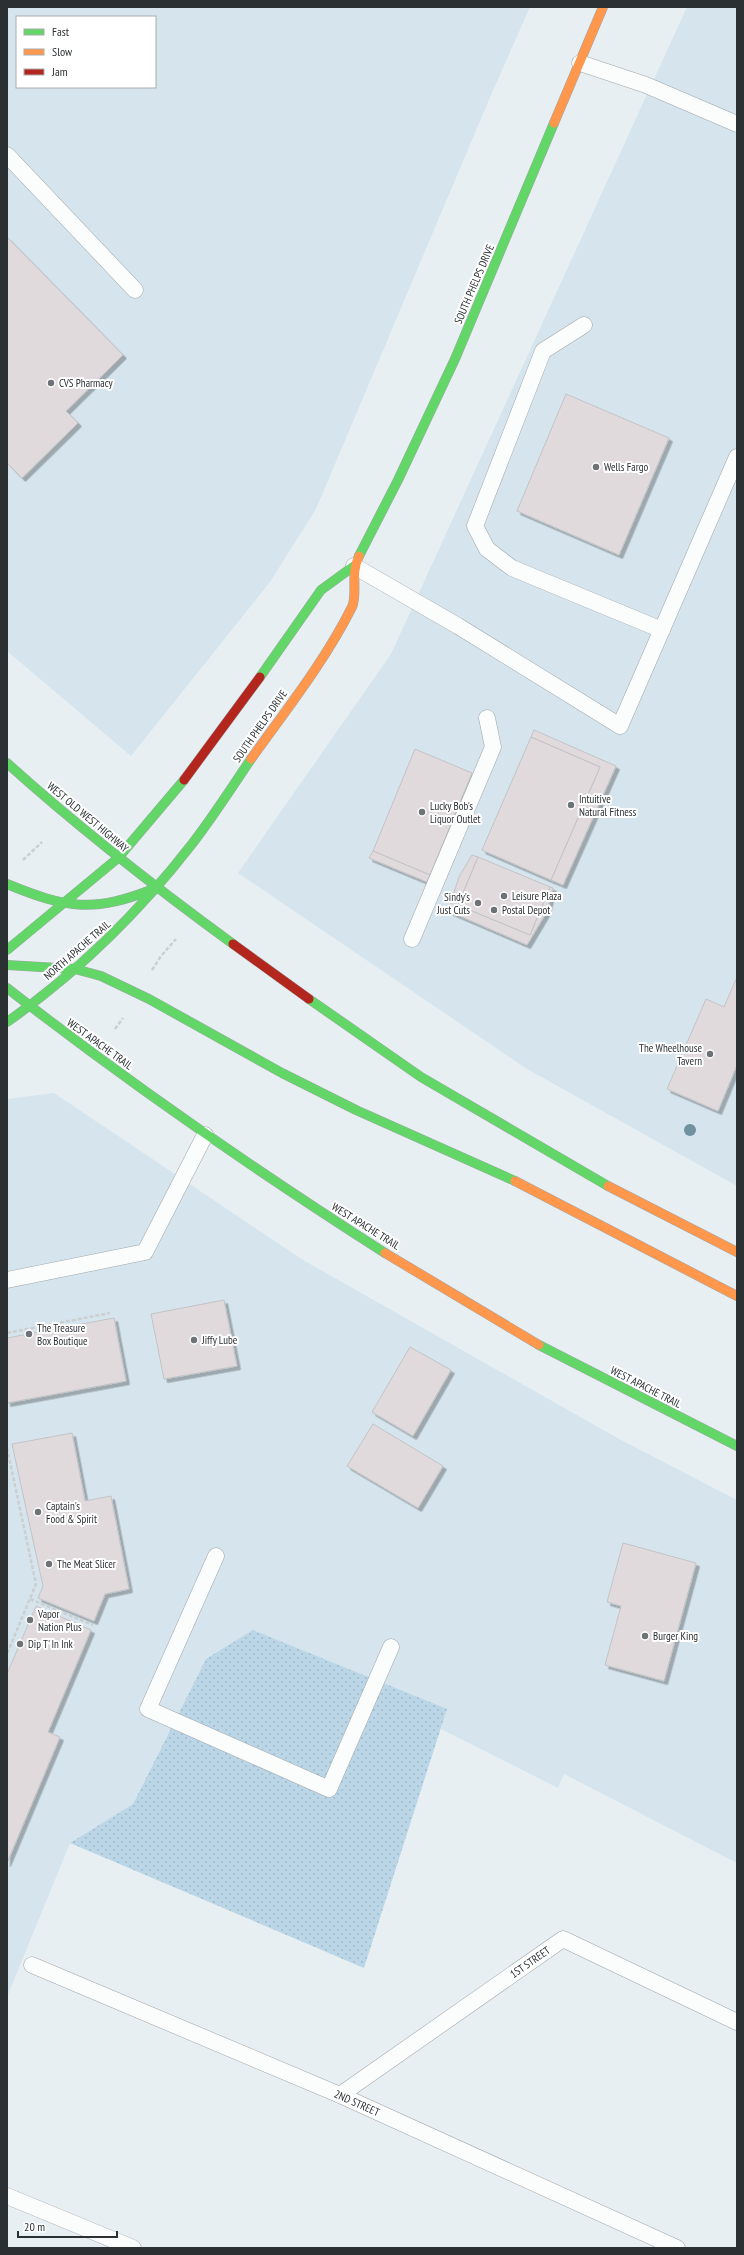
<svg xmlns="http://www.w3.org/2000/svg" width="744" height="2255" font-family="'PT Sans Narrow',sans-serif">
	<style>
		.built { fill: #d5e4ed; fill-rule: evenodd }
		.grass { fill: url(#grass-dots) }
		.building { fill: #e1dadc; stroke: #c3c3c5; filter: url(#shadow) }
		.lines { fill: none; stroke-linecap: round; stroke-linejoin: round }
		.lane-casing { stroke: #a0a6a9; stroke-width: 17 }
		.fast-casing { stroke: #a0a6a9; stroke-width: 10 }
		.slow-casing { stroke: #a0a6a9; stroke-width: 10 }
		.jam-casing { stroke: #a0a6a9; stroke-width: 10 }
		.path { stroke: #cccfd0; stroke-width: 2.5; stroke-dasharray: 4 2; stroke-linecap: butt }
		.lane { stroke: #fbfdfd; stroke-width: 16 }
		.fast { stroke: #63d668; stroke-width: 9 }
		.slow { stroke: #ff974d; stroke-width: 9 }
		.jam { stroke: #b3261e; stroke-width: 9 }
		.tree { fill: #7091a0 }
		.poi-dot { fill: #6d7376; stroke: #fff; stroke-width: 1.5 }
		.labels { text-anchor: middle; dominant-baseline: central; stroke-width: 4; stroke-linejoin: round; paint-order: stroke }
		.street-label { font-size: 11px; fill: #2b3033; stroke: #fff }
		.poi-label { font-size: 11px; fill: #2b3033; stroke: #fff; text-anchor: start }
	</style>
	<defs>
		<pattern id="grass-dots" width="8" height="8" patternUnits="userSpaceOnUse"><rect width="8" height="8" fill="#bbd7e7"/><path d="M2 2h.1M6 6h.1" fill="none" stroke="#a1b9c7" stroke-width="1.8" stroke-linecap="round"/></pattern>
		<filter id="shadow"><feDropShadow dx="3.5" dy="3.5" stdDeviation="0" flood-color="#0004"/></filter>
	</defs>
	<rect width="100%" height="100%" fill="#e7eff3"/>
	<!-- built -->
	<g class="built">
		<path d="M7,7H530L491,95L316,509L270,582L131,756L7,651ZM17,17H155V87H17Z"/>
		<path d="M687,7H737V1186L527,1069L238,873L391,654Z"/>
		<path d="M54,1093L303,1260L619,1439L737,1500V1863L564,1774L558,1788L441,1729L446,1709L206,1659L133,1804L70,1843L7,1997V1099Z"/>
	</g>
	<!-- grass -->
	<path class="grass" d="M253,1630L447,1709L364,1968L70,1843L133,1804L206,1659Z"/>
	<!-- building -->
	<g class="building">
		<path d="M7,237L123,355L66,411L78,423L22,478L7,463Z"/>
		<path d="M566,394L669,438L619,555L517,511Z"/>
		<path d="M534,730L616,766L563,885L551,880L600,767L531,737Z"/>
		<path d="M531,737L600,767L551,880L482,850Z"/>
		<path d="M415,749L472,773L430,875L373,851Z"/>
		<path d="M373,851L430,875L427,882L369,858Z"/>
		<path d="M472,855L478,857L458,905L530,935L550,887L553,888L546,913L527,945L448,911L459,877Z"/>
		<path d="M478,857L550,887L530,935L458,905Z"/>
		<path d="M737,977V1065L718,1111L667,1089L706,999L724,1007Z"/>
		<path d="M224,1300L237,1366L164,1379L151,1314Z"/>
		<path d="M114,1318L126,1381L7,1403V1338Z"/>
		<path d="M410,1347L451,1370L413,1436L372,1412Z"/>
		<path d="M373,1424L443,1466L418,1508L347,1466Z"/>
		<path d="M72,1433L85,1501L111,1496L129,1589L105,1594L94,1621L38,1598L43,1586L12,1444Z"/>
		<path d="M623,1543L696,1563L664,1681L605,1665L621,1606L607,1602Z"/>
		<path d="M36,1606L91,1630L48,1732L60,1737L7,1863V1674Z"/>
	</g>
	<g class="lines">
		<defs>
			<g id="lane">
				<path d="M580,63L646,85L737,124"/>
				<path d="M7,155L135,290"/>
				<path d="M584,325L543,351L475,526L487,549L512,568L662,630"/>
				<path d="M354,566L458,626L620,726L737,457"/>
				<path d="M412,939L493,747L487,718"/>
				<path d="M7,1280L145,1252L205,1135"/>
				<path d="M216,1556L148,1709L329,1789L391,1647"/>
				<path d="M32,1965L340,2095L677,2248"/>
				<path d="M340,2095L563,1939L737,2022"/>
				<path d="M7,2196L133,2248"/>
			</g>
			<g id="fast">
				<path d="M359,556L398,480L455,359L554,123"/>
				<path d="M260,677L321,590L354,566"/>
				<path d="M7,763C79,828 155,887 233,944"/>
				<path d="M7,884C68,909 94,913 156,888"/>
				<path d="M7,950L118,858L184,780"/>
				<path d="M7,965L75,969L101,976L149,999L282,1073L356,1110L515,1181"/>
				<path d="M7,988C129,1083 255,1170 385,1253"/>
				<path d="M309,999L421,1077L608,1186"/>
				<path d="M7,1022C77,973 140,911 192,844C213,817 232,787 251,759"/>
				<path d="M539,1345L737,1446"/>
			</g>
			<g id="slow">
				<path d="M554,123L603,7"/>
				<path d="M251,759C286,710 325,661 352,607C358,594 350,574 359,556"/>
				<path d="M515,1181L737,1296"/>
				<path d="M608,1186L737,1252"/>
				<path d="M385,1253L539,1345"/>
			</g>
			<g id="jam">
				<path d="M184,780L260,677"/>
				<path d="M233,944L309,999"/>
			</g>
		</defs>
		<!-- lane casing -->
		<use href="#lane" class="lane-casing"/>
		<!-- fast casing -->
		<use href="#fast" class="fast-casing"/>
		<!-- slow casing -->
		<use href="#slow" class="slow-casing"/>
		<!-- jam casing -->
		<use href="#jam" class="jam-casing"/>
		<!-- path -->
		<g class="path">
			<path d="M23,860L42,842"/>
			<path d="M152,970L161,956L176,939"/>
			<path d="M115,1029L123,1018"/>
			<path d="M7,1333L110,1313"/>
			<path d="M7,1448L36,1584L7,1654"/>
			<path d="M30,1599L93,1625"/>
		</g>
		<!-- lane -->
		<use href="#lane" class="lane"/>
		<!-- fast -->
		<use href="#fast" class="fast"/>
		<!-- slow -->
		<use href="#slow" class="slow"/>
		<!-- jam -->
		<use href="#jam" class="jam"/>
	</g>
	<!-- trees -->
	<circle class="tree" cx="690" cy="1130" r="6"/>
	<!-- markers -->
	<g class="poi-dot">
		<circle cx="51" cy="383" r="4"/>
		<circle cx="596" cy="467" r="4"/>
		<circle cx="571" cy="805" r="4"/>
		<circle cx="422" cy="812" r="4"/>
		<circle cx="504" cy="896" r="4"/>
		<circle cx="478" cy="903" r="4"/>
		<circle cx="494" cy="910" r="4"/>
		<circle cx="710" cy="1054" r="4"/>
		<circle cx="29" cy="1334" r="4"/>
		<circle cx="194" cy="1340" r="4"/>
		<circle cx="38" cy="1512" r="4"/>
		<circle cx="49" cy="1564" r="4"/>
		<circle cx="30" cy="1620" r="4"/>
		<circle cx="645" cy="1636" r="4"/>
		<circle cx="20" cy="1644" r="4"/>
	</g>
	<g class="labels">
		<!-- street labels -->
		<g class="street-label">
			<text transform="translate(474 284) rotate(-67)">SOUTH PHELPS DRIVE</text>
			<text transform="translate(260 726) rotate(-55)">SOUTH PHELPS DRIVE</text>
			<text transform="translate(88 817) rotate(40)">WEST OLD WEST HIGHWAY</text>
			<text transform="translate(77 950) rotate(-41)">NORTH APACHE TRAIL</text>
			<text transform="translate(100 1044) rotate(36)">WEST APACHE TRAIL</text>
			<text transform="translate(366 1226) rotate(32)">WEST APACHE TRAIL</text>
			<text transform="translate(646 1387) rotate(27)">WEST APACHE TRAIL</text>
			<text transform="translate(530 1962) rotate(-35)">1ST STREET</text>
			<text transform="translate(357 2103) rotate(24)">2ND STREET</text>
		</g>
		<!-- poi labels -->
		<g class="poi-label">
			<text x="59" y="383">CVS Pharmacy</text>
			<text x="604" y="467">Wells Fargo</text>
			<text x="579" y="799">Intuitive<tspan x="579" dy="13">Natural Fitness</tspan></text>
			<text x="430" y="806">Lucky Bob's<tspan x="430" dy="13">Liquor Outlet</tspan></text>
			<text x="512" y="896">Leisure Plaza</text>
			<text x="470" y="897" text-anchor="end">Sindy's<tspan x="470" dy="13">Just Cuts</tspan></text>
			<text x="502" y="910">Postal Depot</text>
			<text x="702" y="1048" text-anchor="end">The Wheelhouse<tspan x="702" dy="13">Tavern</tspan></text>
			<text x="37" y="1328">The Treasure<tspan x="37" dy="13">Box Boutique</tspan></text>
			<text x="202" y="1340">Jiffy Lube</text>
			<text x="46" y="1506">Captain's<tspan x="46" dy="13">Food &amp; Spirit</tspan></text>
			<text x="57" y="1564">The Meat Slicer</text>
			<text x="38" y="1614">Vapor<tspan x="38" dy="13">Nation Plus</tspan></text>
			<text x="653" y="1636">Burger King</text>
			<text x="28" y="1644">Dip T' In Ink</text>
		</g>
	</g>
	<!-- border -->
	<rect width="744" height="2255" fill="none" stroke="#2b3033" stroke-width="16"/>
	<!-- legend -->
	<rect x="16" y="16" width="140" height="72" fill="#ffffff" stroke="#aaacad"/>
	<rect x="24" y="29" width="20" height="6" fill="#63d668" stroke="#aaacad"/>
	<text x="52" y="36" font-size="12" fill="#2b3033">Fast</text>
	<rect x="24" y="49" width="20" height="6" fill="#ff974d" stroke="#aaacad"/>
	<text x="52" y="56" font-size="12" fill="#2b3033">Slow</text>
	<rect x="24" y="69" width="20" height="6" fill="#b3261e" stroke="#aaacad"/>
	<text x="52" y="76" font-size="12" fill="#2b3033">Jam</text>
	<!-- scale -->
	<path d="M18 2231v6h99v-6" fill="none" stroke="#2b3033" stroke-width="2"/>
	<text x="24" y="2231" font-size="12" fill="#2b3033" stroke="#ffffff" stroke-width="3" paint-order="stroke">20 m</text>
</svg>
